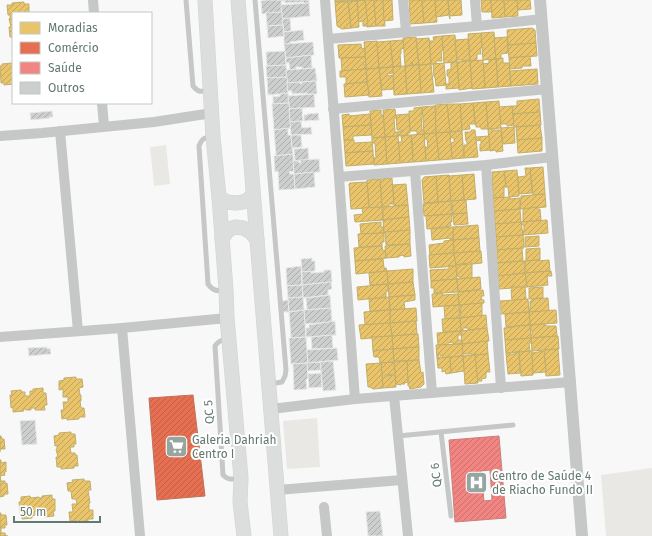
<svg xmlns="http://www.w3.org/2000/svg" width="652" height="536" font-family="'Fira Sans',sans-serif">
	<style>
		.garden { fill: #e9e8e5 }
		.homes { fill: url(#homes-hatch); stroke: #c0ae6c }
		.shops { fill: url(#shops-hatch); stroke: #bf725a }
		.health { fill: url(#health-hatch); stroke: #c6817c; fill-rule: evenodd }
		.building { fill: url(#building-hatch); stroke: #e8e8e8 }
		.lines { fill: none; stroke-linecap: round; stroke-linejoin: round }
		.secondary-casing { stroke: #d2d3d3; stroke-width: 15 }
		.service { stroke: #c5c8c7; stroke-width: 5 }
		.minor { stroke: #c5c8c7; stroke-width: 10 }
		.tertiary { stroke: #c5c8c7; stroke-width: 12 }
		.secondary { stroke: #dcdddd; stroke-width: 14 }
		.labels { text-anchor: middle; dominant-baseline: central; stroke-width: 4; stroke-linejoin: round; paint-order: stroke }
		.street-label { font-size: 12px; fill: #61796f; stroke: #fff }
		.poi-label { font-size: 12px; fill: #61796f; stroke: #fff; text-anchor: start }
	</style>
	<defs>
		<pattern id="homes-hatch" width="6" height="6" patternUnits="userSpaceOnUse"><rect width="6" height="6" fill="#e9c46a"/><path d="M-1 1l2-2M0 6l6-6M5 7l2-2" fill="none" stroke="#c0a45b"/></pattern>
		<pattern id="shops-hatch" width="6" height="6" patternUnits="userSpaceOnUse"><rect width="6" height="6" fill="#e76f51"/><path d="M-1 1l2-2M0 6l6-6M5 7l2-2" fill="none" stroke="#bf6047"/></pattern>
		<pattern id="health-hatch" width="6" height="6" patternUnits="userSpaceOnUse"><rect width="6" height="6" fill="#f28482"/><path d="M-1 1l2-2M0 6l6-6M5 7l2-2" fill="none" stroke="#c7716f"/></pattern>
		<pattern id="building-hatch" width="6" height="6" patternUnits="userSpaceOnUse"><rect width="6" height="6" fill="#cdcfce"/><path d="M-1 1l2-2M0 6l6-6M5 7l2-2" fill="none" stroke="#aaadab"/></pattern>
	</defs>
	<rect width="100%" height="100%" fill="#f8f8f8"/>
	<!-- garden -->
	<g class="garden">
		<path d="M166,145L170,184L154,186L150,147Z"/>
		<path d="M317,418L320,467L287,469L283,421Z"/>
		<path d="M652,468V536H606L601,475Z"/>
	</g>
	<!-- homes -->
	<g class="homes">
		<path d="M335,0H365L335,2Z"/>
		<path d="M365,0H374L376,26L367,27Z"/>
		<path d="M365,0L368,26H363V21L358,22L357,1Z"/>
		<path d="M374,0H383L385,26H376Z"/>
		<path d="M383,0H392L393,20L384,21Z"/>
		<path d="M409,0H422L424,23L409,24V18L410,17Z"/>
		<path d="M422,0H435L437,22L424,23Z"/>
		<path d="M435,0H448L449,15L436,17Z"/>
		<path d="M448,0H461L462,15L449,16L450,19Z"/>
		<path d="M481,0H491L492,12H482Z"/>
		<path d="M491,0H504L505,17L492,18Z"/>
		<path d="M504,0H517L518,16L505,17Z"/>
		<path d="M517,0H530L531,9L518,10Z"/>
		<path d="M357,1L359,27L351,28L348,2Z"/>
		<path d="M24,2V4H29V13H13V37H10L9,27H11L9,19L10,18V15H8L7,5H12V3Z"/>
		<path d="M335,2H348L351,28L342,29L337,26Z"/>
		<path d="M532,28L535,30L536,43L508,45L507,30Z"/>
		<path d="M494,32L496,59L483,60L481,33Z"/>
		<path d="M481,33L482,48H480L481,54H477V61H470L468,34Z"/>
		<path d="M455,35L457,62L444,63L442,36Z"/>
		<path d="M442,36L443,50L441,51L442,61H436V64H431L429,41H434L433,37Z"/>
		<path d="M416,37L419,65H413L412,62V66H405L403,38Z"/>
		<path d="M507,37L508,53L501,54V59H496L494,38Z"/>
		<path d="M429,38L431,64L419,65L416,39Z"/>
		<path d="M468,39L470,60L462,61V60H457L455,40Z"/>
		<path d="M403,40L404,48L401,49V54H400L401,66L393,67L390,41Z"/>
		<path d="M377,41L379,68L366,69L364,42Z"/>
		<path d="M390,41L393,67L379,68L377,42Z"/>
		<path d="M536,43L537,56L509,58L508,45Z"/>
		<path d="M361,44L362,49L365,48V57L339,58L338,45Z"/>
		<path d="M530,56L531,66H522V68L510,69L509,58Z"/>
		<path d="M365,57L366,62H364V65H366V69L342,71L341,58Z"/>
		<path d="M503,58V63H509L511,86L498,87L496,59Z"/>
		<path d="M496,59L498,87L485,88L483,64L489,63V60Z"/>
		<path d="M483,60L485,88L472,89L470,61Z"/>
		<path d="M470,61L472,88L459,90L457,62Z"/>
		<path d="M451,62H457L459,88L446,89V84H449V76H447V70L451,69Z"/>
		<path d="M12,63L13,68V84L4,85V83H1L0,66H2V64Z"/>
		<path d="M444,63L446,85L436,86L435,77H434L433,64Z"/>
		<path d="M431,64L434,92L421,93L419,65Z"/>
		<path d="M419,65L421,93L407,94L405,66Z"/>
		<path d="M405,66L407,94L394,95L393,67Z"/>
		<path d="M393,67V73L387,74L388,76L393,75L394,89L382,90L379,68Z"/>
		<path d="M379,68L382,96L369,97L366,69Z"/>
		<path d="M366,69L367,82L346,84V77H340V71Z"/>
		<path d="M537,69L538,84L511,86L510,71Z"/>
		<path d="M367,82L369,95L345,97L344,84Z"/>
		<path d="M539,99L540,112L513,114L512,106H517V101Z"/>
		<path d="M499,101L501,128L488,129L486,102Z"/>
		<path d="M486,102L488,129H481V127H476L473,103Z"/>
		<path d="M473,103L475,124H469L470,129L462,130L460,104Z"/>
		<path d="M447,104H460L462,131L450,132Z"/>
		<path d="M447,104L450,132L436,133L435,112H437L436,109H435V105Z"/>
		<path d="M435,106L436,133L424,134L422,107Z"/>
		<path d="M512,106L514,125L507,126V124H501L499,107Z"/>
		<path d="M422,107V113L421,114L422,130H424V134L417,135V131H410L409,111H414V108Z"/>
		<path d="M395,109L396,118H394L395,132H398V136L385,137L383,110Z"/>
		<path d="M381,110V115H383L385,137L372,138L370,111Z"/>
		<path d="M540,112L541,125L514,127L513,114Z"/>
		<path d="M349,114V116L370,114L371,125L343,127L342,115Z"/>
		<path d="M409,114L410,133H408V135L398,136V132L402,131V130H397L396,115Z"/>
		<path d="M371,125L372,135L353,136V140H344L343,127Z"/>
		<path d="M540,125L542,138L517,140L516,127Z"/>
		<path d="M514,127L515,143L503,144L501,128Z"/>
		<path d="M488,129H492V130H501L503,151L496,152V150L490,151Z"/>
		<path d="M471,130H475L478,157L464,158V145H467V141H466L465,132H471Z"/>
		<path d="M462,131L464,158L452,159L451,143L454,142V138H450V132Z"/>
		<path d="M450,132L452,159L439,160L436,133Z"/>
		<path d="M436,133L439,160L426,161L425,147H428L427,139H424V134Z"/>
		<path d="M424,134L426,161L413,162L412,156H413L412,138H411V135Z"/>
		<path d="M411,135L413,162L400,163L398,142H402L401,136Z"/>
		<path d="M398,136L400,163L387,164L385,137Z"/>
		<path d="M489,136L490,150L480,151V144H481V140L476,141V137Z"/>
		<path d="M385,137L387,164L374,165V158H376L375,143H372V138Z"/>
		<path d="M542,138V151L518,153L517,140Z"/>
		<path d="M344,140H354V143L372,142L373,151L345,153Z"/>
		<path d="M373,151L374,164L346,166L345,153Z"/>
		<path d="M543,167L545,194L533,195L530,168Z"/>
		<path d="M525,168H530L532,193L519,194L518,177L526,176Z"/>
		<path d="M517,170L519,196L509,197L508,187H506L504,171Z"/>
		<path d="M504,171L506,187H504V197L493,198L492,172Z"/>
		<path d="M474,174L476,199L464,200L462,175Z"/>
		<path d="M449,175L451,201L438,202L436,176Z"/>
		<path d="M462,175L464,200L451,201L449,176Z"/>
		<path d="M436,176L438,202L424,203L422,180L424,177Z"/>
		<path d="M392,178L394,204H389V206L382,207L380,179Z"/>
		<path d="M380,179L382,207L369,208L367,180Z"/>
		<path d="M367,182L369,208L351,209L349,184L350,183Z"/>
		<path d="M406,184L408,205L394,206L393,185Z"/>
		<path d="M545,194L546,207L520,209L521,196Z"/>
		<path d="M510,197V199L520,198V209L494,211L493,198Z"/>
		<path d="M466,200L467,213L452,214V213H453L452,201Z"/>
		<path d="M451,201L452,214L424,216L423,204Z"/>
		<path d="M408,205L409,217L383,220V207Z"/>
		<path d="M382,207L383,220L355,222L354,215L363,214L362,208Z"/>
		<path d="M537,207V209H540L541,220L523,222V209Z"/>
		<path d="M520,209L521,222L495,224L494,211Z"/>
		<path d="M467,213L468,224L454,225L453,214Z"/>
		<path d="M452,214V222H450L451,226L427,229L426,216Z"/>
		<path d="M409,217L410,230L407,231V230L384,233L383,220Z"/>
		<path d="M547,220L548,233L523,235L522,231H524V225H522L521,222Z"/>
		<path d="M381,222V227H383L384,233L361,234L360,224Z"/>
		<path d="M521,222L523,235L496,237L495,224Z"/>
		<path d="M478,225L479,238L453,240V227Z"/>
		<path d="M453,227V240H450V238L432,240L431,229Z"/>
		<path d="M410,230V244L386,245L385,232Z"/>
		<path d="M384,233V242H382V246L359,247L358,234Z"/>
		<path d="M523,235L524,248L497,250L496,237Z"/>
		<path d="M539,236V246L525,247V237Z"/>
		<path d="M479,238L480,251L454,253L453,240Z"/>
		<path d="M453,240L454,253L430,255L429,245L444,243V241Z"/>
		<path d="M410,244L411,256L404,257V255L399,256V257L386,258L385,246Z"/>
		<path d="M382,246L383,251L385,250L386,258L355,261L354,248Z"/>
		<path d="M522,248L523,261L497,263V250Z"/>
		<path d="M540,248V260L526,261V249Z"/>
		<path d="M480,251H481L482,263L472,264V263L459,264V265H455L454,253Z"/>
		<path d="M454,253L456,266L430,268L429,255Z"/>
		<path d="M383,259L384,268H386L387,271L356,274L355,261Z"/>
		<path d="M538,260V261L549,260L550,271L525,273V261Z"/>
		<path d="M525,261V273L498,276L497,263Z"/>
		<path d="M472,264V278L460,279V277L457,276L455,265Z"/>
		<path d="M449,266H456L457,279L431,281L430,270L449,269Z"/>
		<path d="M413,269V282L388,284L387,271Z"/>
		<path d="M387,271L388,284L370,285L369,273Z"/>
		<path d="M551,271L552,276H547L548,285L527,287L525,273Z"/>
		<path d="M525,273L527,287L499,289L498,276Z"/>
		<path d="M480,277L481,289L458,292L457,279Z"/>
		<path d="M457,279L458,292L442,293H440V292L434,293V288H431V281Z"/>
		<path d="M413,282L415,295L389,297L388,284Z"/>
		<path d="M388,284V291H386V297L358,300L357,287Z"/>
		<path d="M512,287H525L526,299L512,301L511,290H512Z"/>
		<path d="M543,287V298L529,299V288Z"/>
		<path d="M483,290L484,296H481L482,300H484V303L459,305L458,292Z"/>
		<path d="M442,293L443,295L458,294L459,305L433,307L432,294Z"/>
		<path d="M415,295V300L404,302L405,309L390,310L389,297Z"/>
		<path d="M389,297L390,310L370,311L369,299Z"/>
		<path d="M548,298L549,311L529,312L528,309H530V301H532V299Z"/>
		<path d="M528,299L529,312L501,314L500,301Z"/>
		<path d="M482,303V316L461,318L460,305Z"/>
		<path d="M459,305L460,318L445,319L444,306Z"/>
		<path d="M416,308L417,321L390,323V310Z"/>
		<path d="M390,310V323L365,325L364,312Z"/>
		<path d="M556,310L557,323L530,325L529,312Z"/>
		<path d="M529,312L530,325L506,327L505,314Z"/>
		<path d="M486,315L487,328L468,330V328H463V331H461L460,318Z"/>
		<path d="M460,318L461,331L443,332L442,319Z"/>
		<path d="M416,321L417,334L392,336L390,323Z"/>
		<path d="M390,323L392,336L361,339L359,325Z"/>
		<path d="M545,324L546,326H556L557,336L531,338L530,335H532V330H530V325Z"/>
		<path d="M530,325L531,338L505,340L504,328L515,327L514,326Z"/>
		<path d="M487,328L489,341L462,344L461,331Z"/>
		<path d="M461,331V335H458V340H461L462,344H453V342L448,343V345H438L437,333Z"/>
		<path d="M418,334L419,347L393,349L392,336Z"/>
		<path d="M392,336L393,349L373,351L372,337Z"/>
		<path d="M558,336L559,349L532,351L531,338Z"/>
		<path d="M531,338V343H529L530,351L506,353L505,340Z"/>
		<path d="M487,341L488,354L477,355V354L472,355V354H462V344Z"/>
		<path d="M462,344L463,356L443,358L442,356H440V354H438L439,358H437L436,345Z"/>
		<path d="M419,347V360L394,361L393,349Z"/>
		<path d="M393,349L394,362L380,363L379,357H374L373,351Z"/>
		<path d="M558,349L560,375L546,376L544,350Z"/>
		<path d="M532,351L533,375L521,376L519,352Z"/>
		<path d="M544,351L546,372L533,373L532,353Z"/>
		<path d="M515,352H519L520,373L508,374L506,353H510V354H515Z"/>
		<path d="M488,354L490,372H486V378L481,379L482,381H477L475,355Z"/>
		<path d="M475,355L478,383L465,384L463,356Z"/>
		<path d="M463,356L464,371L451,373L450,357Z"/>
		<path d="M450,357L451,373L446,374L445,371L442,372V368H438L437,358Z"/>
		<path d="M419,360L421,373L423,372L424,384L421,387L410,389L409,386H408L407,361Z"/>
		<path d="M407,361L408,382L404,383L405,384H401V385L396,384L394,362Z"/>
		<path d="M394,362L395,374L385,375V376L395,375L396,387L383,388L381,363Z"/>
		<path d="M381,363L383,388L373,389L370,387H368L366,364Z"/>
		<path d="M76,377V379H82L83,387L79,388L80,395H81V401H80L81,408H84L85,417H79V419L67,420V418L62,419L61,410H64L63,402H68V397H63V389L59,390V381L64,380V378Z"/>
		<path d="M43,388V393H46L47,405H44L45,410H35V408H31V410H26V409H23L24,411L13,412V407L11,408L10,395H12L11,391L21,390L22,392H25V396H30V391H33V389Z"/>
		<path d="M71,432V434H75L76,444H74V447H70L71,453H75V455H77L78,466H74V468L61,469V467H57L56,457H58L56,449H57V445L55,446L54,436L59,435V433Z"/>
		<path d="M0,436H1L2,439H4L5,449H0V452Z"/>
		<path d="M0,460H1V463L6,462V472H4L5,475L0,476L1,481H5V484L7,483L8,494H4V496L0,497Z"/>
		<path d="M84,479V481H90L91,490H88L90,503H89V510H93V519H88V521L76,522V520L70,521L69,512H73L72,504H77L76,499H72L71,491H68L67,483L73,482L72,480Z"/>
		<path d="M52,495V499H55V511H53L54,516L44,517V515H40V510L35,511V515L32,516V518L22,519V514H20L19,502H21V497L30,496L31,498L39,497V498H42V496Z"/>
		<path d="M0,513H1V515H6L7,525H5V528H1V533H5L6,536H8H0Z"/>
	</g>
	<!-- shops -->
	<path class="shops" d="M193,395L205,496L157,500L149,398Z"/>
	<!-- health -->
	<path class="health" d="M499,436L506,518L455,522L449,440ZM490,470L492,500L484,501L481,471Z"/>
	<!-- building -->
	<g class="building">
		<path d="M266,0H281L282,12L262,14L261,1Z"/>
		<path d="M281,0H309V3L304,4V2L285,3V1H281Z"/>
		<path d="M309,3L310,16L282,19L281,5Z"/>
		<path d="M282,12L283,25L267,26L266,13Z"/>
		<path d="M290,18L291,31L284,32L282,19Z"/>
		<path d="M283,25L284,36L268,38L267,26Z"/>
		<path d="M303,30L304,40L290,42V44H284V32Z"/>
		<path d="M313,42L314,55L286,58L284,44Z"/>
		<path d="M285,51L286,65L267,66L266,52Z"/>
		<path d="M311,55L312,68L302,69V67H296V69L290,70L289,63H286V58Z"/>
		<path d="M286,65L287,77L267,78L266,66Z"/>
		<path d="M315,68L317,81L287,83L286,70Z"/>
		<path d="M287,77L288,93L268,95L267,78Z"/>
		<path d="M316,81L317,94H307V93L292,94V91H288L287,83L300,82V84L302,83V82Z"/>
		<path d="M288,93L289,103L273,104V94V97L280,96V94Z"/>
		<path d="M314,94L315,107L289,109L288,96Z"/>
		<path d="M289,103L291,128L274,130L272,104Z"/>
		<path d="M302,108L303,121L290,122L289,109Z"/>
		<path d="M52,111L53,117H49L50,118L31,120L30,113Z"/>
		<path d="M318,113L319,120L304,121V115H307V114Z"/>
		<path d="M301,121L302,128L311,127L312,134L291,135L290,122Z"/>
		<path d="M288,128V135H291L293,154L276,156L274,130Z"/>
		<path d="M291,135H301L302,147L292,148Z"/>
		<path d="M308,148L309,160L295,161L294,149Z"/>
		<path d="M293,154L294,171L289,172L290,174H294L295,189L279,190L278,171L275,172L274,156Z"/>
		<path d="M319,159L320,172L294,174L293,161H299V163H301L300,160Z"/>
		<path d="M314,172L315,187L295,189L294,174Z"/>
		<path d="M312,258V261H315V271L302,272L301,259Z"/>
		<path d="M301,266L302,285L287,286L286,268Z"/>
		<path d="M324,270H331L332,282L302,285V272L311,271V273L324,272Z"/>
		<path d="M331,282L332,289L328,290V295L303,298L302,285Z"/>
		<path d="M302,285L303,297L288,298L287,286Z"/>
		<path d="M330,295L331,308L307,310L306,298Z"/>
		<path d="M303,297L304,310L289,312L288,298Z"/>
		<path d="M288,300L289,312H283L282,301Z"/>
		<path d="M331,308L332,322L305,324L304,310Z"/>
		<path d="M304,310L306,337L291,338L289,312Z"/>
		<path d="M335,321L336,335L306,337V328H309V325Z"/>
		<path d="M332,335L333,348L312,349L311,337Z"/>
		<path d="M306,337L308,363L291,364L289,338Z"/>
		<path d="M47,347V349L50,348L51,354L29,356L28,348Z"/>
		<path d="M337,348L338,360L308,363L307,350Z"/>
		<path d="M333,361L336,390L323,391L320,362Z"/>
		<path d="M320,362L321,370L307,371V363Z"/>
		<path d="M307,363L308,379H306L307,389L294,390L293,364Z"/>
		<path d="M321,373L322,387L309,388L308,374Z"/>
		<path d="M35,420L37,444L22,445L20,421Z"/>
		<path d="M380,511L383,536H368L366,512Z"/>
	</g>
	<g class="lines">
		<defs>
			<g id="secondary">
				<path d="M205,0L213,137L219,197L226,290L227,318L241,478L240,502L244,536"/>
				<path d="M238,0L257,240L281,536"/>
				<path d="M219,197L227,202L235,203L243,202L248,200L253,194"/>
				<path d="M222,239L228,230L235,227L243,228L251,232L257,240"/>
			</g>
		</defs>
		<!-- secondary casing -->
		<use href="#secondary" class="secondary-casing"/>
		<!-- service -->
		<g class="service">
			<path d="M186,0L193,86C199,93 201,92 209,89"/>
			<path d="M255,0L286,370L285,376L282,382L270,384"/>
			<path d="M212,137C204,138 202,138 199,146L208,284C213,291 216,291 225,290"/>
			<path d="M229,340C222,340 219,340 215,346L223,475C229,481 233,479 240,478"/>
			<path d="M441,432L451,516"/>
			<path d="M398,436L513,425"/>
		</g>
		<!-- minor -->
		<g class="minor">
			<path d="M93,0L94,13"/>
			<path d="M325,0L339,177L355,399"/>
			<path d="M403,0L406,31"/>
			<path d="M475,0L477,26"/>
			<path d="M328,39L477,26L542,19"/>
			<path d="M102,103L104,126"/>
			<path d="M333,109L548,89"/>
			<path d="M60,131L78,331"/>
			<path d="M0,136L42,133L154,122L212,113"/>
			<path d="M486,165L501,388"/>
			<path d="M415,171L432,393"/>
			<path d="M339,177L486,165L552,157"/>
			<path d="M122,328L140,536"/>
			<path d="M0,337L122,328L227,318"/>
			<path d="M394,396L408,536"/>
			<path d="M271,409L355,399L571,382"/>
			<path d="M277,490L402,480"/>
			<path d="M324,507L327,536"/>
		</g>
		<!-- tertiary -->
		<path class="tertiary" d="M540,0L582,536"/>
		<!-- secondary -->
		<use href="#secondary" class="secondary"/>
	</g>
	<!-- icons -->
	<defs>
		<symbol id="supermarket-square" viewBox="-11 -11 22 22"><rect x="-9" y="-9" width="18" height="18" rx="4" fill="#96a59f" stroke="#fff"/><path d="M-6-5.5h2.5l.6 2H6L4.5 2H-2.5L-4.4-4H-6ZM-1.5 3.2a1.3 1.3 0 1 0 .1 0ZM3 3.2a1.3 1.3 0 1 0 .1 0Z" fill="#fff"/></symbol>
		<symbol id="hospital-square" viewBox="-11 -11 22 22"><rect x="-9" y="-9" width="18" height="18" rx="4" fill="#96a59f" stroke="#fff"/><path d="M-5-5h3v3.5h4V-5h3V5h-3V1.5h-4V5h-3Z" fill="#fff"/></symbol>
	</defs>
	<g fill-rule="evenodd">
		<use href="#supermarket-square" x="164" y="434" width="25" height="25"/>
		<use href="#hospital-square" x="464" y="470" width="25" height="25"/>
	</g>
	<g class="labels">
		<!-- street labels -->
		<g class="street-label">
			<text transform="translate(209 412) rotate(-94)">QC 5</text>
			<text transform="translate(436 475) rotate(-97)">QC 6</text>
		</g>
		<!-- poi labels -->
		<g class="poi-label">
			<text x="192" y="440">Galeria Dahriah<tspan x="192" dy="14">Centro I</tspan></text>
			<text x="492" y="476">Centro de Saúde 4<tspan x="492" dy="14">de Riacho Fundo II</tspan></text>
		</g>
	</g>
	<!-- legend -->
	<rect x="12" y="12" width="140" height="92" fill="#ffffff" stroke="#c0c9c5"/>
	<rect x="20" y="22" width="20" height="12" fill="#e9c46a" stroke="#c0c9c5"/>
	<text x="48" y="32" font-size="12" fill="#61796f">Moradias</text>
	<rect x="20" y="42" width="20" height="12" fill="#e76f51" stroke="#c0c9c5"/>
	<text x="48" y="52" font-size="12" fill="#61796f">Comércio</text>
	<rect x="20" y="62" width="20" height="12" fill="#f28482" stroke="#c0c9c5"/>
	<text x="48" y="72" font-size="12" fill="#61796f">Saúde</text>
	<rect x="20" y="82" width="20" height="12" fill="#cdcfce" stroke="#c0c9c5"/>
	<text x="48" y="92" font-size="12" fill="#61796f">Outros</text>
	<!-- scale -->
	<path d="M14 516v6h86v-6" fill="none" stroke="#61796f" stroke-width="2"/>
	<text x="20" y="516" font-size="12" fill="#61796f" stroke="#ffffff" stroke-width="3" paint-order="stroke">50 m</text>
</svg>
